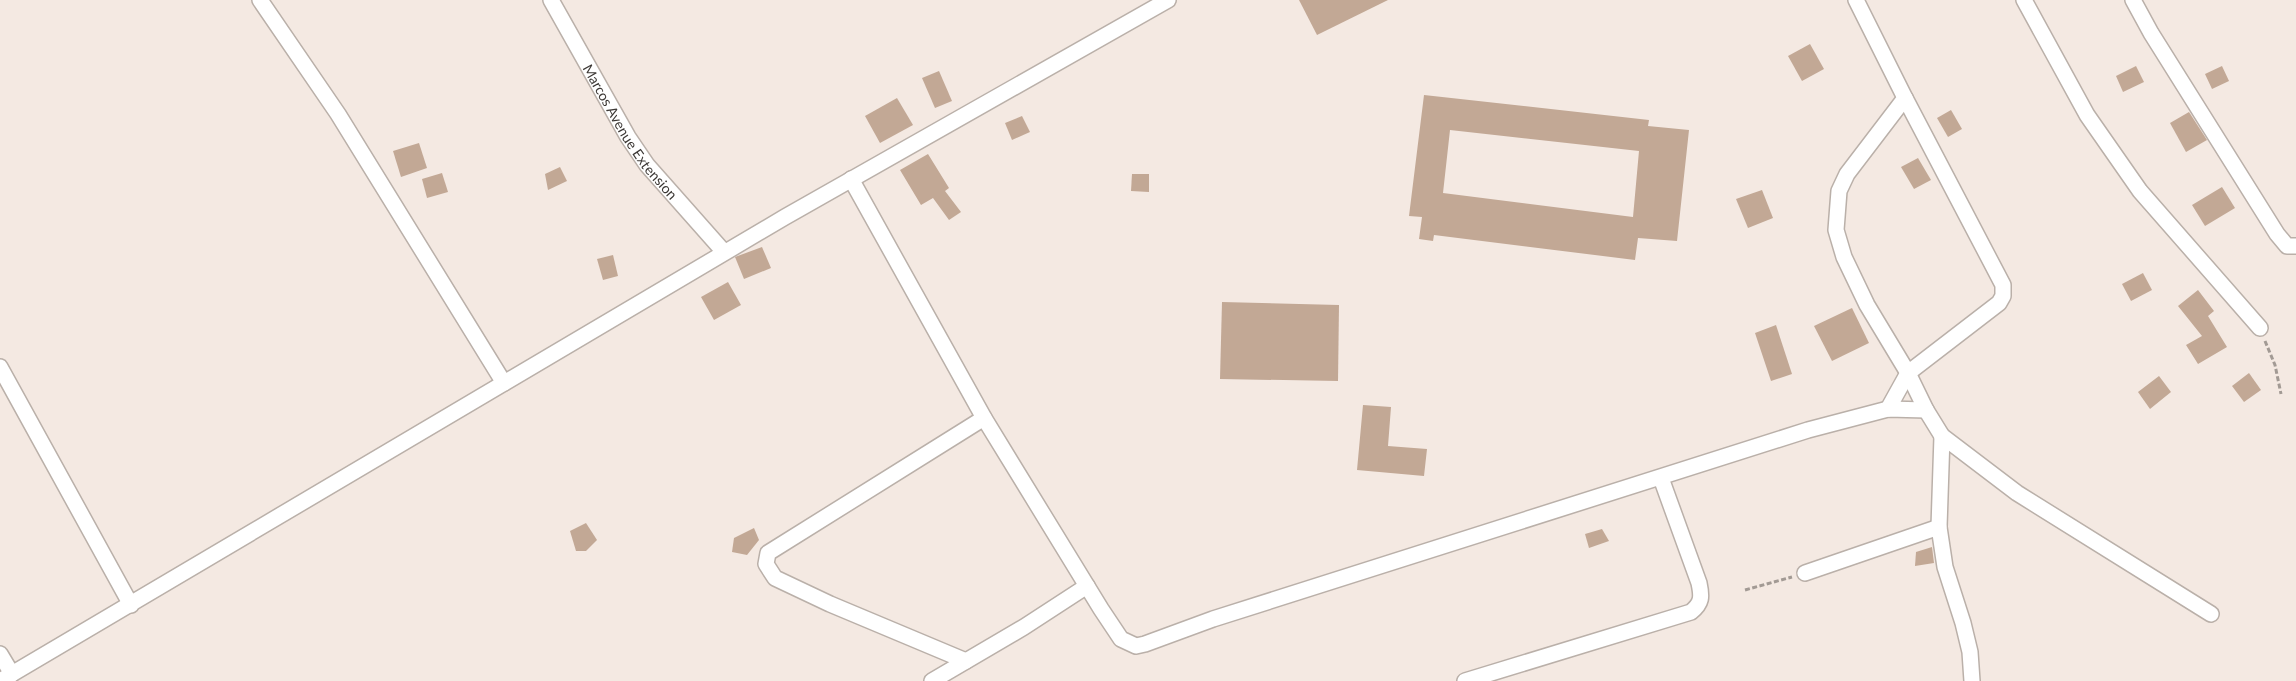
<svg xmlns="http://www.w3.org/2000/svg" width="2296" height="681" font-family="Lato,sans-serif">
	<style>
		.building { fill: #c2a895; fill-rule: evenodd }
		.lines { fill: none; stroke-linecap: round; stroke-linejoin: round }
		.street-casing { stroke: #bab0a9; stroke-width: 18 }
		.path { stroke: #a29a94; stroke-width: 3; stroke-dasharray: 5 2.5; stroke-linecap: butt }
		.street { stroke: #fff; stroke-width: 15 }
		.labels { text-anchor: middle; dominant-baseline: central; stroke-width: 4; stroke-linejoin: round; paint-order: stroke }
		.street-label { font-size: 14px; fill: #3c3835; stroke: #fef8f3 }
	</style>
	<rect width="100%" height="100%" fill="#f4e9e2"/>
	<!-- building -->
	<g class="building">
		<path d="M1299,0H1388L1317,35Z"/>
		<path d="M1810,44L1824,69L1802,81L1788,56Z"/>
		<path d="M2136,66L2144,82L2123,92L2116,76Z"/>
		<path d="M2222,66L2229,81L2212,89L2205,74Z"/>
		<path d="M939,71L952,101L935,108L922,78Z"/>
		<path d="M1424,95L1649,120L1648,126L1689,130L1677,241L1638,238L1635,260L1434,235L1433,241L1419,239L1422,217L1409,216ZM1450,130L1639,151L1633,217L1443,193Z"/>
		<path d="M897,98L913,125L880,143L865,116Z"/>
		<path d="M1951,110L1962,129L1948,137L1937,118Z"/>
		<path d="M2189,112L2207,140L2186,152L2170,123Z"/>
		<path d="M1022,116L1030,132L1012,140L1005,123Z"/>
		<path d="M419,143L427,168L401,177L393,151Z"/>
		<path d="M928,154L949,188L945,191L961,212L949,220L933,198L921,205L900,170Z"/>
		<path d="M1918,158L1931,180L1914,189L1901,167Z"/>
		<path d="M560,167L567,181L548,190L545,174Z"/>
		<path d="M442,173L448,192L427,198L422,179Z"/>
		<path d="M1132,174H1149V192L1131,191Z"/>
		<path d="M2222,187L2235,208L2205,226L2192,205Z"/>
		<path d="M1762,190L1773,218L1748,228L1736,199Z"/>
		<path d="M762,247L771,268L744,279L735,257Z"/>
		<path d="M613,255L618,276L603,280L597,259Z"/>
		<path d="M2143,273L2152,290L2131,301L2122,284Z"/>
		<path d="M728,282L741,305L714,320L701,297Z"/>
		<path d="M2198,290L2214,311L2208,316L2227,347L2198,364L2186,345L2202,336L2178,306Z"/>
		<path d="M1222,302L1339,305L1338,381L1220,379Z"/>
		<path d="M1852,308L1869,343L1832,361L1814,326Z"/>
		<path d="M1776,325L1792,374L1771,381L1755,333Z"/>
		<path d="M2249,373L2261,390L2244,402L2232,386Z"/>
		<path d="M2159,376L2171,392L2150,409L2138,392Z"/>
		<path d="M1363,405L1391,407L1388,446L1427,449L1424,476L1357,470Z"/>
		<path d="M586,523L597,540L586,551H576L570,531Z"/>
		<path d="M754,528L759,540L747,555L732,552L734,538Z"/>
		<path d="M1602,529L1609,541L1589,548L1585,534Z"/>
		<path d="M1932,547L1934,563L1915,566L1916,552Z"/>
	</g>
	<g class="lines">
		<defs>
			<g id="street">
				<path d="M260,0L338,114L504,383"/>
				<path id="s1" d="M551,0L628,137L647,165L724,252"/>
				<path d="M1856,0L1905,98L1847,174L1839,191L1836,230L1844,257L1867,305L1908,373L1926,410L1942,436L2017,493L2211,614"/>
				<path d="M2024,0L2087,115L2140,191L2260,328"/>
				<path d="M2133,0L2151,33L2277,234L2287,246H2296"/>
				<path d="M851,179L984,418L1101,609L1121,639L1136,646L1145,644L1213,619L1808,430L1888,409L1926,410"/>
				<path d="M0,367L131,605"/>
				<path d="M1888,409L1908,373L1999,303L2003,296V285L1905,98"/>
				<path d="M1942,436L1939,527L1945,567L1963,623L1970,652L1972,681"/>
				<path d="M1805,573L1939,527"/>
				<path d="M0,654L12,674"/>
				<path d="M966,661L830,604L775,578L766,564L768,553L984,418"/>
				<path d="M0,681L785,217L1168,0"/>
				<path d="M932,681L1024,627L1087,586"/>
				<path d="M1465,681L1691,612C1702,603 1702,597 1699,583L1661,478"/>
			</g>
		</defs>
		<!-- street casing -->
		<use href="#street" class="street-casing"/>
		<!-- path -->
		<g class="path">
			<path d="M2265,341L2275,365L2281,394"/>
			<path d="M1745,590L1792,577"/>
		</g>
		<!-- street -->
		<use href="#street" class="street"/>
	</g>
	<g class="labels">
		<!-- street labels -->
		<g class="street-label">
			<text stroke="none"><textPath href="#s1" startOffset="154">Marcos Avenue Extension</textPath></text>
		</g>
	</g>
</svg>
